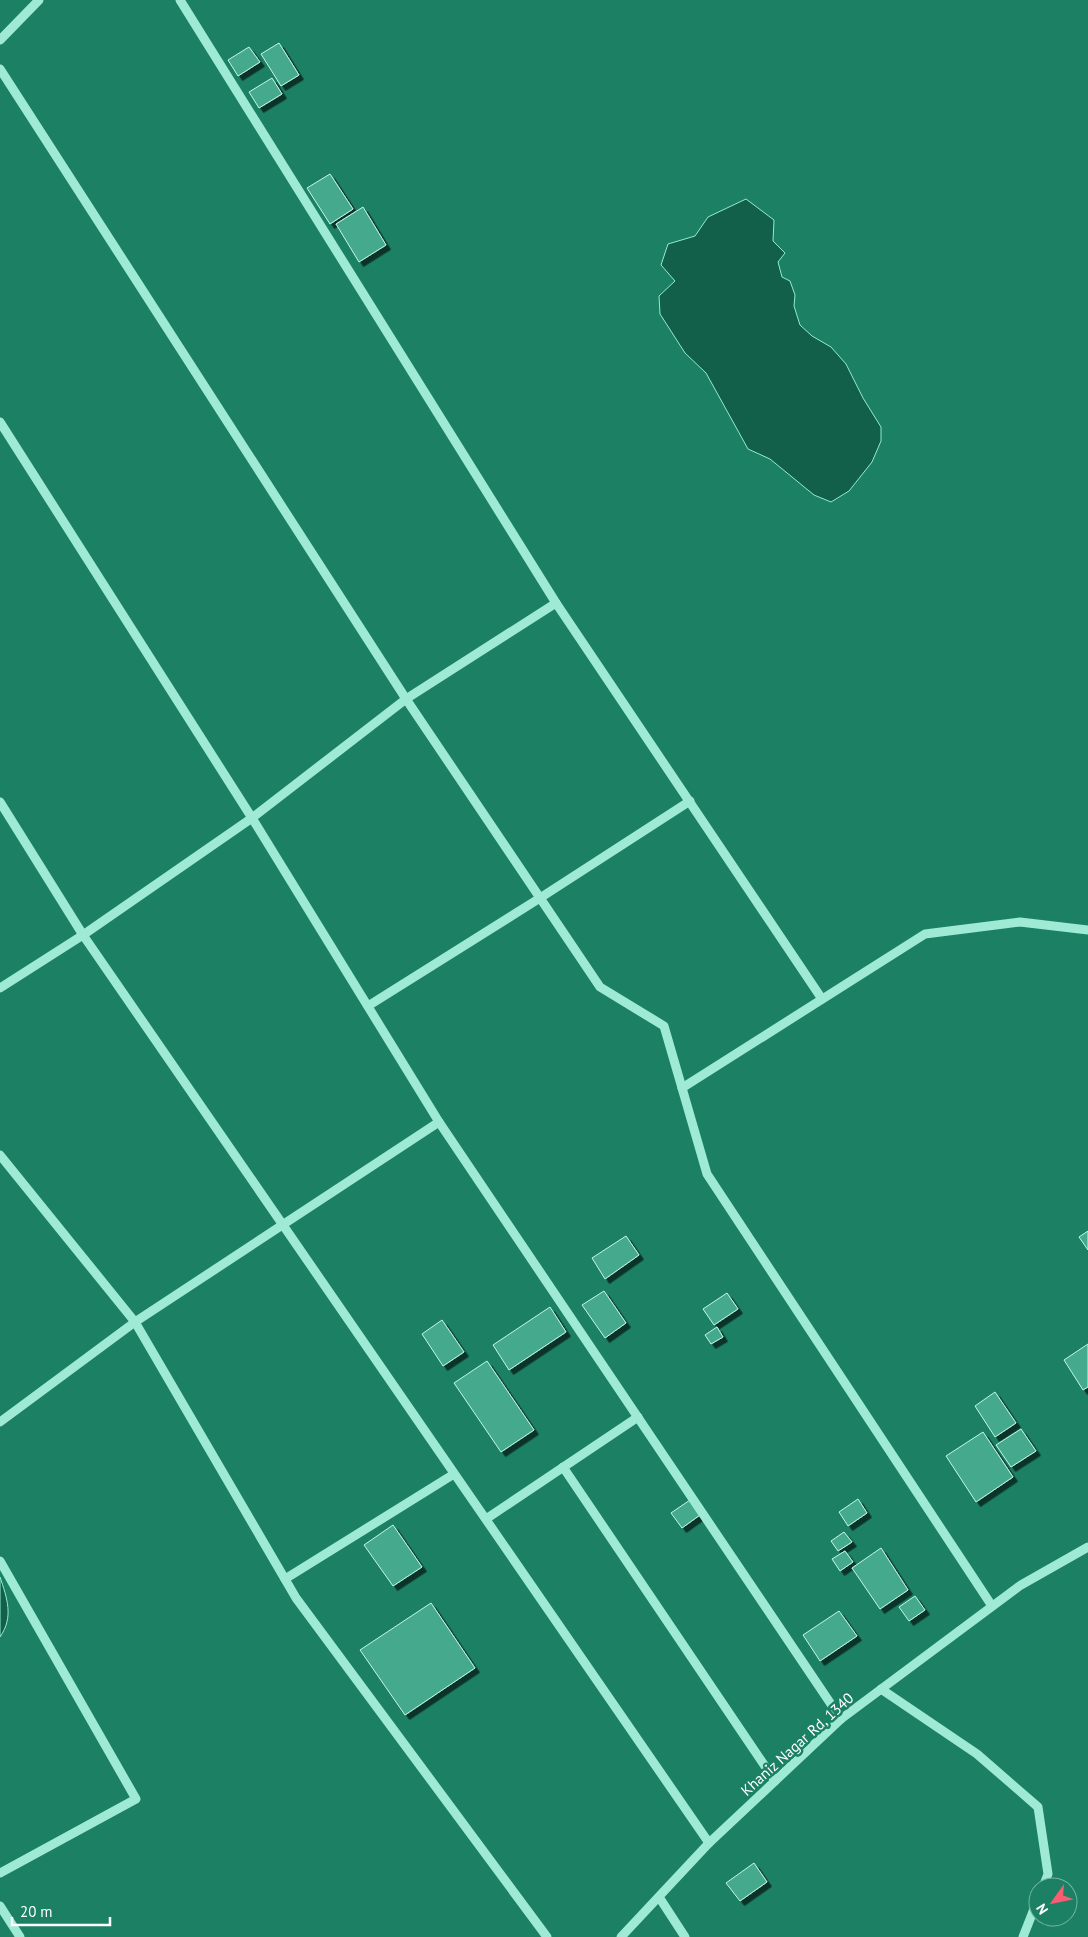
<svg xmlns="http://www.w3.org/2000/svg" width="1088" height="1937" font-family="'PT Sans',sans-serif">
	<style>
		.water { fill: #125f4a; stroke: #92ecd0 }
		.building { fill: #44aa8d; stroke: #c4f7e8; filter: url(#shadow) }
		.lines { fill: none; stroke-linecap: round; stroke-linejoin: round }
		.minor { stroke: #9fead4; stroke-width: 9 }
		.labels { text-anchor: middle; dominant-baseline: central; stroke-width: 5; stroke-linejoin: round; paint-order: stroke }
		.street-label { font-size: 15px; fill: #fff; stroke: #1b8064 }
	</style>
	<defs>
		<filter id="shadow"><feDropShadow dx="4.5" dy="4.5" stdDeviation="0" flood-color="#0009"/></filter>
	</defs>
	<rect width="100%" height="100%" fill="#1b8064"/>
	<!-- water -->
	<g class="water">
		<path d="M746,199L774,220L773,241L785,253L778,262L782,277L790,281L795,295L794,306L800,325L812,336L831,347L846,364L863,398L881,427V441L872,462L849,491L831,502L814,495L770,459L748,449L706,373L685,353L660,314L659,296L675,281L661,265L668,244L695,236L708,217Z"/>
		<path d="M0,1577C7,1598 14,1617 0,1637Z"/>
	</g>
	<!-- building -->
	<g class="building">
		<path d="M279,43L299,75L281,86L261,54Z"/>
		<path d="M249,47L260,62L238,76L228,60Z"/>
		<path d="M272,78L282,94L259,108L249,92Z"/>
		<path d="M330,174L353,209L330,224L307,188Z"/>
		<path d="M363,207L386,245L359,262L336,224Z"/>
		<path d="M1088,1231V1250L1079,1237Z"/>
		<path d="M626,1236L639,1255L605,1279L592,1258Z"/>
		<path d="M604,1291L626,1323L605,1338L582,1305Z"/>
		<path d="M727,1293L738,1309L714,1325L703,1309Z"/>
		<path d="M550,1307L566,1332L509,1370L493,1345Z"/>
		<path d="M442,1320L464,1352L443,1366L422,1334Z"/>
		<path d="M717,1327L723,1337L711,1344L705,1335Z"/>
		<path d="M1088,1344V1387L1083,1390L1064,1360Z"/>
		<path d="M487,1361L534,1430L501,1452L454,1383Z"/>
		<path d="M995,1392L1016,1423L995,1437L975,1406Z"/>
		<path d="M1021,1429L1036,1451L1011,1467L996,1445Z"/>
		<path d="M983,1432L1013,1477L976,1502L946,1456Z"/>
		<path d="M858,1499L867,1513L848,1526L839,1512Z"/>
		<path d="M690,1500L700,1515L682,1528L671,1513Z"/>
		<path d="M393,1525L422,1567L393,1586L364,1545Z"/>
		<path d="M844,1532L852,1542L838,1551L831,1541Z"/>
		<path d="M881,1548L908,1590L880,1609L852,1568Z"/>
		<path d="M845,1551L853,1562L840,1571L832,1559Z"/>
		<path d="M915,1596L925,1610L909,1621L899,1607Z"/>
		<path d="M431,1603L475,1668L405,1715L360,1650Z"/>
		<path d="M839,1611L857,1636L820,1661L803,1635Z"/>
		<path d="M754,1863L767,1882L740,1901L726,1883Z"/>
	</g>
	<g class="lines">
		<!-- minor -->
		<g class="minor">
			<path d="M0,40L39,0"/>
			<path d="M0,69L406,699L600,987L664,1026L707,1174L992,1606"/>
			<path d="M0,422L252,818L439,1122L135,1322L0,1422"/>
			<path d="M556,603L822,999"/>
			<path d="M0,802L83,935L709,1843"/>
			<path d="M0,988L83,935L252,818L406,699L556,603L180,0"/>
			<path d="M368,1006L540,898L690,801"/>
			<path d="M682,1088L925,934L1020,922L1088,930"/>
			<path d="M439,1122L841,1719"/>
			<path d="M0,1155L135,1322L296,1598L547,1937"/>
			<path d="M563,1467L775,1781"/>
			<path d="M486,1519L638,1417"/>
			<path d="M0,1561L136,1799L0,1873"/>
			<path d="M285,1579L454,1474"/>
			<path d="M881,1689L977,1754L1038,1807L1048,1874L1043,1887"/>
			<path d="M659,1897L685,1937"/>
			<path d="M0,1906L20,1937"/>
			<path d="M621,1937L709,1843L841,1719L1021,1585L1088,1547"/>
			<path d="M1023,1937L1038,1899"/>
		</g>
	</g>
	<g class="labels">
		<!-- street labels -->
		<g class="street-label">
			<text transform="translate(797 1744) rotate(-42)">Khaniz Nagar Rd, 1340</text>
		</g>
	</g>
	<!-- north arrow -->
	<g transform="translate(1053 1902) rotate(237)"><circle r="24" fill="#1b8064" stroke="#76b3a2"/>
	<path d="M0-4L9 19L0 12L-9 19Z" fill="#fb5c71"/>
	<text y="-8" font-size="14" font-weight="bold" text-anchor="middle" fill="#ffffff">N</text>
	</g>
	<!-- scale -->
	<path d="M12 1917v8h98v-8" fill="none" stroke="#ffffff" stroke-width="2.5"/>
	<text x="20" y="1917" font-size="15" fill="#ffffff" stroke="#1b8064" stroke-width="4" paint-order="stroke">20 m</text>
</svg>
